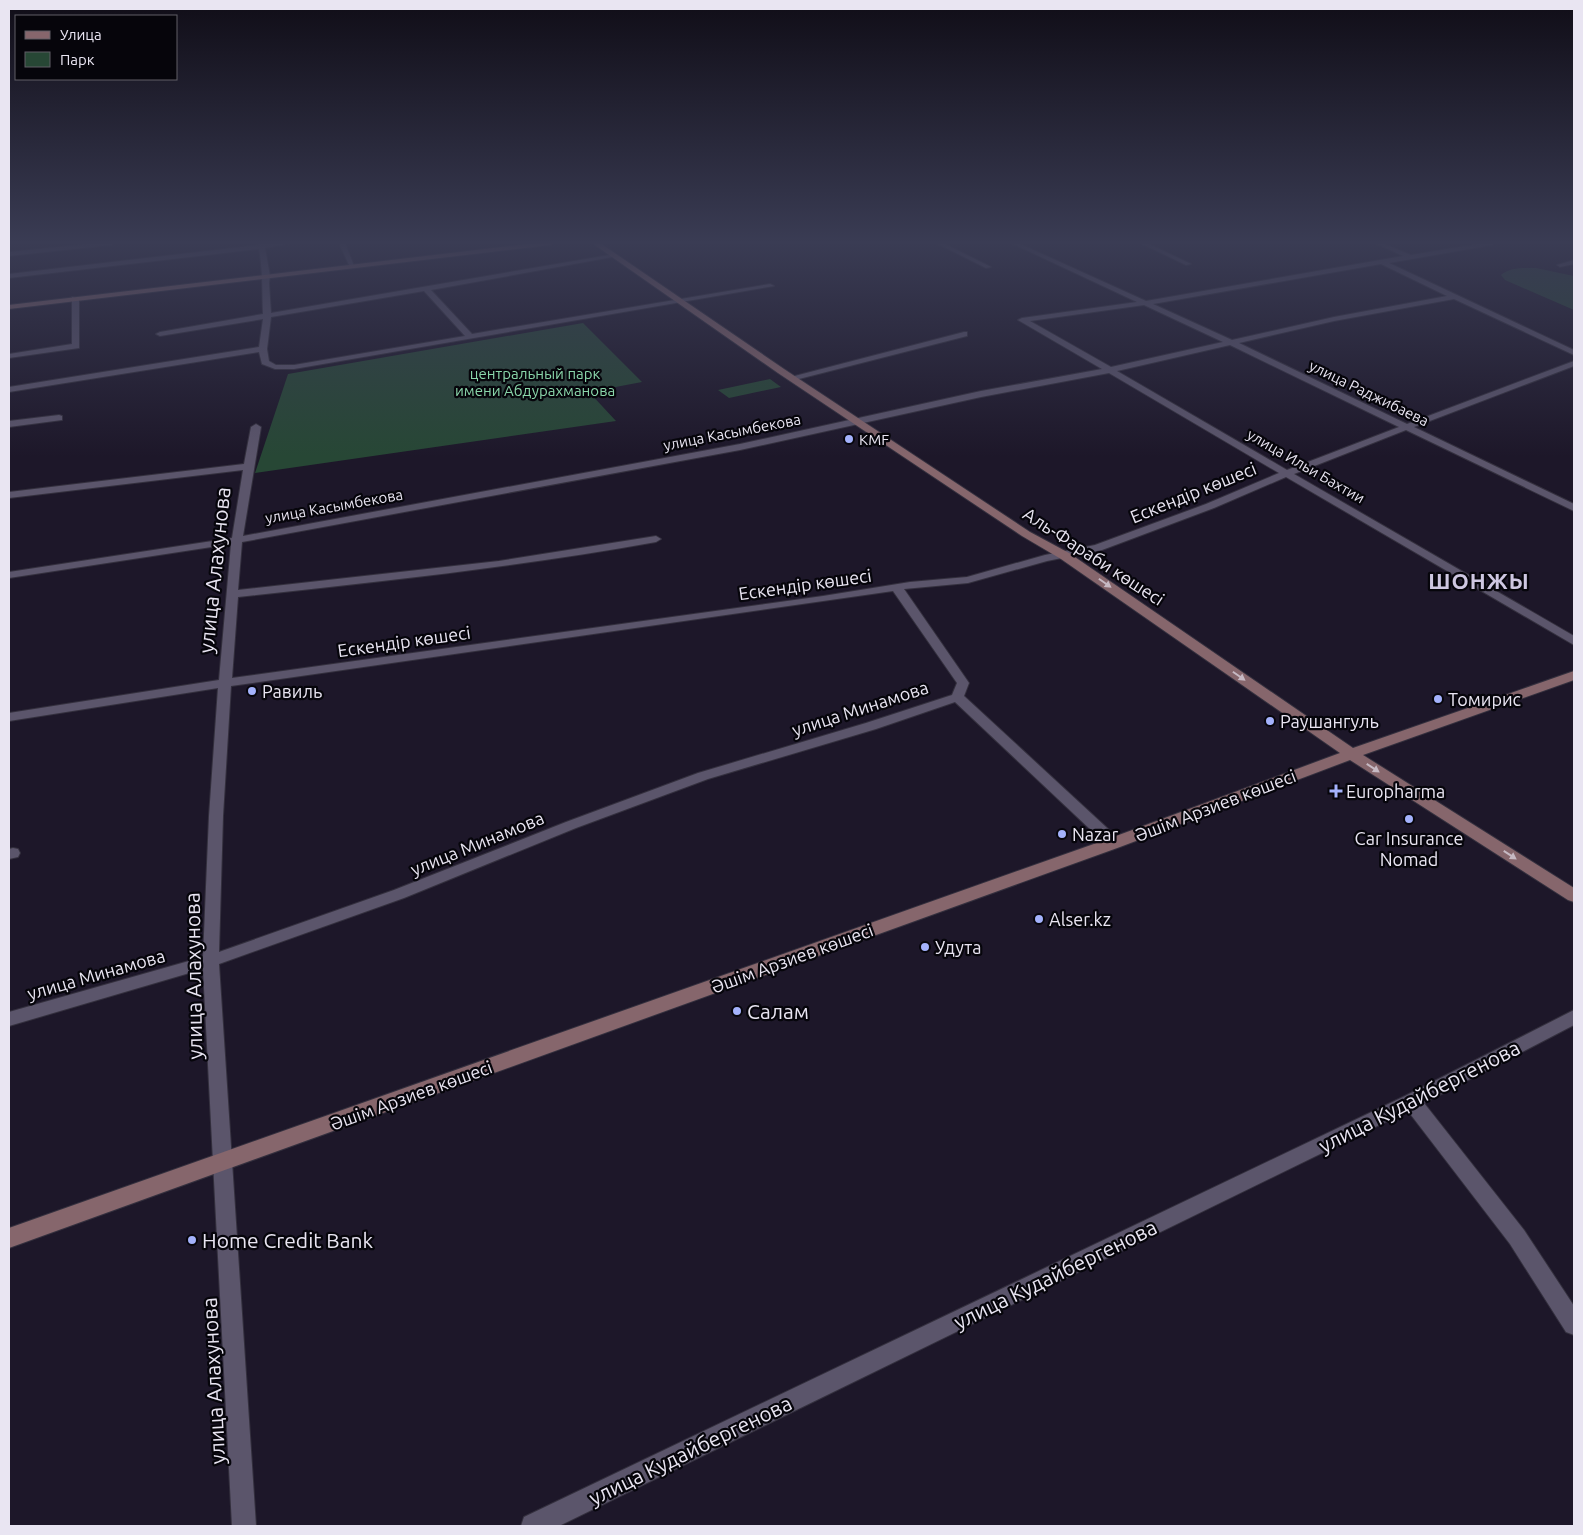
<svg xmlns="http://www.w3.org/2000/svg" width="1583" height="1535" font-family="Ubuntu,sans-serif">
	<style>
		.green { fill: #274735 }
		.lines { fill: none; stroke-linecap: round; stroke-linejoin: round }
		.street-casing { stroke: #34303e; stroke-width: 2 }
		.secondary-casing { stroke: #34303e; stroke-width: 2 }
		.street { fill: #5b556b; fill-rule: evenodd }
		.secondary { fill: #86666c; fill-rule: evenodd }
		.oneway { fill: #c6b9c3 }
		.poi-dot { fill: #a4b2fc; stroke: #06050b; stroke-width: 2 }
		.labels { text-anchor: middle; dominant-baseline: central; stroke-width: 4.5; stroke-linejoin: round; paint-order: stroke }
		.far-park-label { font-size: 15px; fill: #8ad6aa; stroke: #06050b }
		.far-street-label { font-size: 15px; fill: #e9e5f2; stroke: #06050b }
		.far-poi-label { font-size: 15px; fill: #e9e5f2; stroke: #06050b; text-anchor: start }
		.street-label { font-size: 18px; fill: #e9e5f2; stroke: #06050b }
		.poi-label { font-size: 18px; fill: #e9e5f2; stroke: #06050b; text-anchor: start }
		.near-street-label { font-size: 21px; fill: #e9e5f2; stroke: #06050b }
		.near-poi-label { font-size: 21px; fill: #e9e5f2; stroke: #06050b; text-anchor: start }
		.district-label { font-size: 22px; font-weight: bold; letter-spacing: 1px; fill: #cec7e1; stroke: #06050b }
	</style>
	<rect width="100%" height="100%" fill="#1d1729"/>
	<!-- green -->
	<g class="green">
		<path d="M1536,268L1574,276V310L1505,280L1501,275C1510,267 1524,268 1536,268Z"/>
		<path d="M583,323L642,382L589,392L616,421L255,473L288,374Z"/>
		<path d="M770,379L781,387L729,398L718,390Z"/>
	</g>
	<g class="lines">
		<defs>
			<g id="street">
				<path d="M97,243H114L111,245L9,256V252Z"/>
				<path d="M258,243H292L265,248L270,276L269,283L271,313L615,254L618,256L431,290L472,334L770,284L774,286L294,369H275L262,364L259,352L9,392V387L259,347L263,319L160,336L156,334L160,332L263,314C262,291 263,271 259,249L9,278V274L258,245ZM424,291L465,336L294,365H276L269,361L267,349L271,317Z"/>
				<path d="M339,243H345L354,266L349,265Z"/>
				<path d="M936,243H943L991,267L986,268Z"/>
				<path d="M1011,243H1018L1146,301L1403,256L1375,243H1382L1411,255L1483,243H1495L1492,245L1389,263L1574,350V355L1454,299L1334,321L1239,343L1407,424L1574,361V366L1414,427L1574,504V511L1406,430L1294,474L1574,636V645L1286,477L1214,508L1102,550L1047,561L968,583L904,589L969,683L964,696L1119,839L1121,843L1119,847H1109L955,702L876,729L708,779L576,828L404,898L219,964L256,1526H232L203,969L9,1026V1012L203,957L209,816L218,688L9,721V713L219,680L231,544L9,578V572L232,538L243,470L9,498V492L244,464L251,427L256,424L261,427L243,536L740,444L981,391L1102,369L1018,320L1022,318L1137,302ZM1381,264L1447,296L1334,317L1232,340L1153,304ZM1144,305L1223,342L1111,367L1030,321ZM1230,345L1399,427L1287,470L1117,371ZM1109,373L1279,473L1206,504L1095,545L1045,555L967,577L910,582L823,596L232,678L238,597C378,582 517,567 656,542L661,539L656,536L499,561L238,590L242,542L740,450L981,397ZM893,591L957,683L952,695L866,723L698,773L566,822L394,890L219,952L223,816L231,686Z"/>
				<path d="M1140,243H1147L1191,264L1186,265Z"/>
				<path d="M1574,260V264L1560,267L1557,265Z"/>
				<path d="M72,297L79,299V348L9,358V354L72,344Z"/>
				<path d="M964,332H967V336L791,381L787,378Z"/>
				<path d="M59,415L62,416V420L9,427V421Z"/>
				<path d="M13,848L18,849L20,853L18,857L9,859V849Z"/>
				<path d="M1574,1010V1025L1424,1103L1524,1230L1574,1306V1335L1566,1332L1510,1244L1408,1111L559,1526H521L524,1517L1405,1096Z"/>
			</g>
			<g id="secondary">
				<path d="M536,243H554L550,245L9,309V305Z"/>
				<path d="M592,243H600L784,369L1030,532L1069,553L1353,748L1574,671V680L1363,755L1574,888V902L1568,900L1350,760L1120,847L9,1248V1228L1108,839L1340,753L1061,559L1022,536L778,373Z"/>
			</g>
		</defs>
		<!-- street casing -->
		<use href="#street" class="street-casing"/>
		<!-- secondary casing -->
		<use href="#secondary" class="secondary-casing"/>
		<!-- street -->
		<use href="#street" class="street"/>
		<!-- secondary -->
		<use href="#secondary" class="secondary"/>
	</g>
	<!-- one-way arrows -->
	<defs><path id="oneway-solid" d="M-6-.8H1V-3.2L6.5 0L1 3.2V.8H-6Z" transform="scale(1.25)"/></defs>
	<g class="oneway">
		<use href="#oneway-solid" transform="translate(1105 583) rotate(35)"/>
		<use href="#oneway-solid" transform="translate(1239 676) rotate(35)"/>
		<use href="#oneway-solid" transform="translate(1373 768) rotate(33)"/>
		<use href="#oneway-solid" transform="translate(1510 855) rotate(33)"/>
	</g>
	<!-- sky -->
	<linearGradient id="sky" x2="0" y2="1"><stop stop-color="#100d17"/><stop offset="0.53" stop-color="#3a3c54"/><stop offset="1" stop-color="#3a3c54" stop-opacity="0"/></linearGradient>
	<rect width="1583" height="457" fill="url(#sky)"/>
	<!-- markers -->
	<g class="poi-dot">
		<circle cx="849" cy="439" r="5"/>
		<circle cx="252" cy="691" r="5"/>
		<circle cx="1438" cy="699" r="5"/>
		<circle cx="1270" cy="721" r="5"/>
		<path d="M1333.5 783.5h5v5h5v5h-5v5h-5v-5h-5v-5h5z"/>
		<circle cx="1409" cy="819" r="5"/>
		<circle cx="1062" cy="834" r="5"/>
		<circle cx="1039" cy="919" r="5"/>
		<circle cx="925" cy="947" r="5"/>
		<circle cx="737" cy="1011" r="5"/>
		<circle cx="192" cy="1240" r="5"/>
	</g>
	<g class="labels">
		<!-- far-park labels -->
		<g class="far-park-label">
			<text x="535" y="373">центральный парк<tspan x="535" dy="17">имени Абдурахманова</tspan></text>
		</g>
		<!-- far-street labels -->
		<g class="far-street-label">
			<text transform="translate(1369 393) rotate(26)">улица Раджибаева</text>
			<text transform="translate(732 432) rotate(-11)">улица Касымбекова</text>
			<text transform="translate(1306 466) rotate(30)">улица Ильи Бахтии</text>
			<text transform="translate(334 506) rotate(-10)">улица Касымбекова</text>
		</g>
		<!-- far-poi labels -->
		<g class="far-poi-label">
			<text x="859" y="439">KMF</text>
		</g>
		<!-- street labels -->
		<g class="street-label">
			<text transform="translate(1193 492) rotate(-22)">Ескендір көшесі</text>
			<text transform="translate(1094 556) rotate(33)">Аль-Фараби көшесі</text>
			<text transform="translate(805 584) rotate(-8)">Ескендір көшесі</text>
			<text transform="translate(404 641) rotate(-8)">Ескендір көшесі</text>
			<text transform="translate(860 708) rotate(-18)">улица Минамова</text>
			<text transform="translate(1215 805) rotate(-21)">Әшім Арзиев көшесі</text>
			<text transform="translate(477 843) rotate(-22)">улица Минамова</text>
			<text transform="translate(792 958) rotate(-20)">Әшім Арзиев көшесі</text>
			<text transform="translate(96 974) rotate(-16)">улица Минамова</text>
			<text transform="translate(411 1095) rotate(-20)">Әшім Арзиев көшесі</text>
		</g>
		<!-- poi labels -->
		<g class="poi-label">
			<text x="262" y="691">Равиль</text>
			<text x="1448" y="699">Томирис</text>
			<text x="1280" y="721">Раушангуль</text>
			<text x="1346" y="791">Europharma</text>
			<text x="1072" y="834">Nazar</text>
			<text x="1409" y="838" text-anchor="middle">Car Insurance<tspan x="1409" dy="21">Nomad</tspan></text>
			<text x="1049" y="919">Alser.kz</text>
			<text x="935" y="947">Удута</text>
		</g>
		<!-- near-street labels -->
		<g class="near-street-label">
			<text transform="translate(214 570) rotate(-84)">улица Алахунова</text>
			<text transform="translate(193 976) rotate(-91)">улица Алахунова</text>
			<text transform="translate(1419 1096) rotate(-27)">улица Кудайбергенова</text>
			<text transform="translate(1055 1274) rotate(-26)">улица Кудайбергенова</text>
			<text transform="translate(213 1381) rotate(-93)">улица Алахунова</text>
			<text transform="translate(690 1450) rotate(-26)">улица Кудайбергенова</text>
		</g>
		<!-- near-poi labels -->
		<g class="near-poi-label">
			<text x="747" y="1011">Салам</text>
			<text x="202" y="1240">Home Credit Bank</text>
		</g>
		<!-- district labels -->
		<g class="district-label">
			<text x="1479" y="580">ШОНЖЫ</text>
		</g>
	</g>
	<!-- border -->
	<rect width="1583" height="1535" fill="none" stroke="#e9e5f2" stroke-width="20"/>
	<!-- legend -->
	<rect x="15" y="15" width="162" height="65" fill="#06050b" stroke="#615f67"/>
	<rect x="25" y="31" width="25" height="8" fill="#86666c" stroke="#615f67"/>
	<text x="60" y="40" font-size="15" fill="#e9e5f2">Улица</text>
	<rect x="25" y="52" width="25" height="15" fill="#274735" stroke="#615f67"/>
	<text x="60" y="65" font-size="15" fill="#e9e5f2">Парк</text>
</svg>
